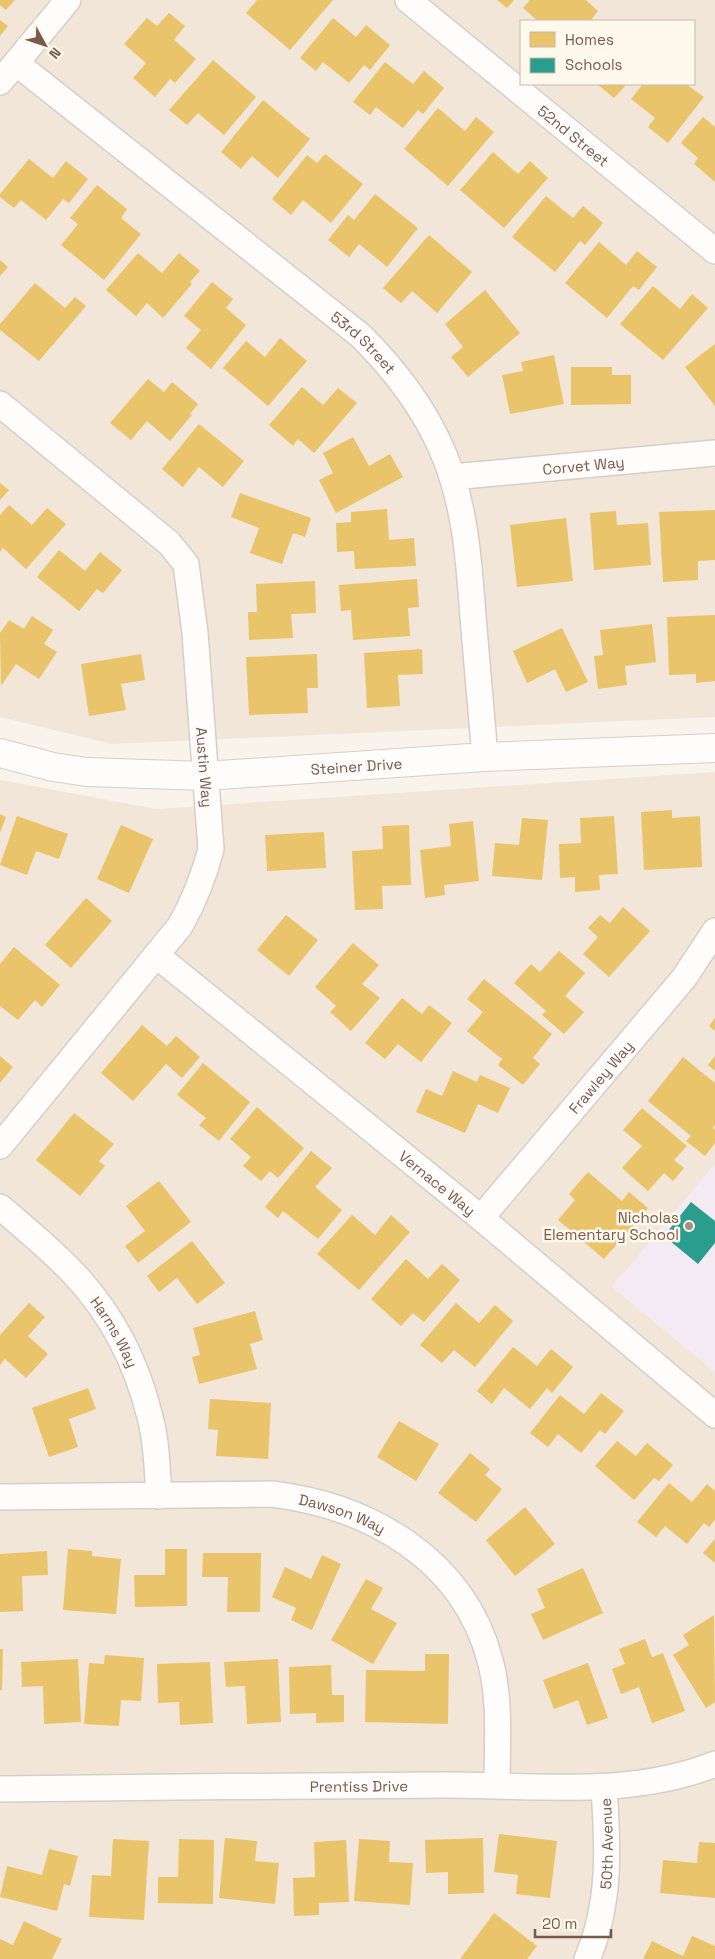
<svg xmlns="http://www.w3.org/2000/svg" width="715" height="1959" font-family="'Space Grotesk',sans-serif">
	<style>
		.residential { fill: #f2e6d8; fill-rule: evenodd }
		.education { fill: #f4eaf3 }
		.homes { fill: #e9c46a }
		.schools { fill: #2a9d8f }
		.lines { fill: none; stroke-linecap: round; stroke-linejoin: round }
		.minor-casing { stroke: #d7cec8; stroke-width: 28 }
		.tertiary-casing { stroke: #d7cec8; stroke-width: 30 }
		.minor { stroke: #fefdfc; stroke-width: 25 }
		.tertiary { stroke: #fefdfc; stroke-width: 28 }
		.poi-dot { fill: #a58f82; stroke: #fff8ed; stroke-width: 2 }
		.labels { text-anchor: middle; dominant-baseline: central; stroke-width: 5; stroke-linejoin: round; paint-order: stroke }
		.street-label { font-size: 15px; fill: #795949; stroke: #fff8ed }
		.poi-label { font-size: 15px; fill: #795949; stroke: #fff8ed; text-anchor: end }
	</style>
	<rect width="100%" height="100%" fill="#f8f3eb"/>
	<!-- residential -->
	<g class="residential">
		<path d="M0,0H715V717L112,744L0,717ZM521,21H694V84H521Z"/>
		<path d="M715,772V1164L612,1287L715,1372V1959H0V780L157,809Z"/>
	</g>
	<!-- education -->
	<path class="education" d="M715,1164V1372L612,1287Z"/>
	<!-- homes -->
	<g class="homes">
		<path d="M0,0H15L6,10L0,5Z"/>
		<path d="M257,0H333L290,50L246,13Z"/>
		<path d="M497,0H514L507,8Z"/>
		<path d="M530,0H586L598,11L590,21H538L523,8Z"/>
		<path d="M169,13L185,26L174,40L196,59L175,83L170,79L155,97L133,78L146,63L124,44L147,18L157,26Z"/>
		<path d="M333,18L356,37L366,25L390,45L370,70L364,65L349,83L323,62L316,71L300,58Z"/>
		<path d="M0,20L8,26L0,36Z"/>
		<path d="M213,60L256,97L224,135L198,113L187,125L169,110Z"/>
		<path d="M385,62L413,84L424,71L444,88L423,114L418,110L403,128L376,107L370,115L353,102Z"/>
		<path d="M597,84H627L614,98Z"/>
		<path d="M643,84H686L704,97L668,143L648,127L655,118L631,99Z"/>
		<path d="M263,100L310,139L278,178L252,156L241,169L221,152Z"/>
		<path d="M438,108L465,131L476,117L494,132L448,186L404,149Z"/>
		<path d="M703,117L715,127V182L694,164L698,158L681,143Z"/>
		<path d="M493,152L518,174L530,161L548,178L504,228L460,190Z"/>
		<path d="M325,154L363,184L331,223L303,200L291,215L272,199L307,155L317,163Z"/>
		<path d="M29,159L53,178L66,161L88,179L69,203L63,199L46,220L21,200L14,208L0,197V194Z"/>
		<path d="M97,185L127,209L121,218L141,234L104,280L61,245L78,224L70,218Z"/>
		<path d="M375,194L418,228L387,267L359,244L349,257L328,240L348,215L354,220Z"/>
		<path d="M546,196L573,218L583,206L603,223L585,245L580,241L555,272L512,237Z"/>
		<path d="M429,235L472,272L437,313L412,291L401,303L383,288Z"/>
		<path d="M599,242L626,265L637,251L657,267L639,290L633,286L607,318L565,283Z"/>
		<path d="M138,253L162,273L179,253L200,271L190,282L192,284L163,318L147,303L136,316L106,290Z"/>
		<path d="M0,260L8,267L0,276Z"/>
		<path d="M212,282L233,299L226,308L246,325L211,369L186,348L201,330L184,316Z"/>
		<path d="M35,283L65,308L75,297L86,306L39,361L0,330V324Z"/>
		<path d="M653,286L680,309L692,294L708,308L663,360L620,324Z"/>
		<path d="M485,290L520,333L468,377L451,357L463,347L445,324Z"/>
		<path d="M280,338L307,361L268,406L223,368L246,341L265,357Z"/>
		<path d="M715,344V406L685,367Z"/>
		<path d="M554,355L564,404L510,414L502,375L523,371L521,362Z"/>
		<path d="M571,367H612V375H631V404L571,405Z"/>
		<path d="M148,379L164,392L172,382L198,404L190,414L192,415L170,441L147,421L131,440L110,423Z"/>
		<path d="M302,387L323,405L338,388L357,403L314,453L298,439L293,446L269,425Z"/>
		<path d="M199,424L244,461L223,487L199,467L183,487L162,469Z"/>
		<path d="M353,437L369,466L390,454L403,477L336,513L319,480L333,473L323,453Z"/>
		<path d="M0,483L9,490L0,500Z"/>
		<path d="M240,493L311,518L305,537L293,533L282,564L250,553L259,528L231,517Z"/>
		<path d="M9,505L32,525L47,508L66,524L26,569L3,548L0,552V515Z"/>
		<path d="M387,509L389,540L414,538L416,566L355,569L354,551L337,552L336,523L351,522V512Z"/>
		<path d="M715,510V560L698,561V580L663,582L659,512Z"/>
		<path d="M616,511L617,525L648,523L651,565L594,570L590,513Z"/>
		<path d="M566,518L573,581L517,587L510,525Z"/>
		<path d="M59,550L85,571L100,552L122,570L103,593L97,589L79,611L37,577Z"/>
		<path d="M417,579L419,607L408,608L410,636L353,640L351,610L341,611L339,585Z"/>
		<path d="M315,581L316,613L291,614L293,638L249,640L248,612H257L256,584Z"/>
		<path d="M715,615V681L696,683V674L669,675L667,617Z"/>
		<path d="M32,616L53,630L44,644L57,652L39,679L16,664L1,686L0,633L9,620L24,629Z"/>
		<path d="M652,624L656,662L625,666L627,685L598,689L594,656L603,655L600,630Z"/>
		<path d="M562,628L588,682L566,692L555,669L527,683L513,651Z"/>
		<path d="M422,649L423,674L398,675L400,706L367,708L364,653Z"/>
		<path d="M141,654L145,680L121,684L126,710L89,716L81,664Z"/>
		<path d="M317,654L318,688H307L308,713L249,715L246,657Z"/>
		<path d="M672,810V818L700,816L702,867L644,870L641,812Z"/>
		<path d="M0,814L6,817L0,833Z"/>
		<path d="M17,816L68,834L59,859L36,851L27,875L0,865Z"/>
		<path d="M614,816L618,874L599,875L600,890L575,892V877L560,878L559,844L581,843L580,818Z"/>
		<path d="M522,818L548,820L542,880L492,876L495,843L519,845Z"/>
		<path d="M473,821L479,881L444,885L445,895L425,898L420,850L451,846L449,824Z"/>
		<path d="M121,825L153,839L129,893L97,879Z"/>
		<path d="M409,825L411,885L382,886L383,909L355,910L352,851L383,849L382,826Z"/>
		<path d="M324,832L326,868L267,871L265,835Z"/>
		<path d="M86,898L112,921L71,968L45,945Z"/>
		<path d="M623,907L650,931L609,977L583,954L598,937L588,928L600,915L610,923Z"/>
		<path d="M286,915L318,940L289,976L257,950Z"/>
		<path d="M353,943L379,965L362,984L380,998L351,1031L330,1012L336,1006L315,987Z"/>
		<path d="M14,947L60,985L42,1007L35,1000L18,1020L0,1006V964Z"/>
		<path d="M559,951L585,973L565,996L584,1012L564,1034L542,1015L546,1011L514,983L531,964L540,972Z"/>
		<path d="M484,979L552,1034L533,1058L540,1064L523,1085L498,1065L502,1059L467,1031L483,1012L467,999Z"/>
		<path d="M402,998L422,1014L429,1005L452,1023L421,1062L398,1044L385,1059L365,1043Z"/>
		<path d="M715,1018V1031L709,1026Z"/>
		<path d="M142,1025L167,1046L176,1036L200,1057L182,1078L166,1064L133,1101L101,1073Z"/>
		<path d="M0,1056L13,1067L0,1083Z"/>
		<path d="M715,1056V1071L708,1065Z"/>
		<path d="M683,1057L715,1083V1125L713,1128L715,1130V1143L705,1156L686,1141L691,1136L648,1101Z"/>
		<path d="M203,1063L250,1102L219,1141L199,1125L206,1118L177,1095Z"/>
		<path d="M453,1071L477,1082L480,1075L510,1088L498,1113L478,1104L465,1133L416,1112L426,1089L442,1096Z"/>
		<path d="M257,1107L304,1148L278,1178L270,1171L261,1181L243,1166L251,1157L230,1139Z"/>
		<path d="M642,1108L687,1146L674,1160L684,1168L673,1181L664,1173L648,1191L622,1168L642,1146L623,1130Z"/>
		<path d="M74,1113L114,1144L99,1161L105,1166L80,1196L36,1160Z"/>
		<path d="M311,1151L332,1168L315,1187L342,1210L318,1239L283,1211L278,1218L265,1207Z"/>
		<path d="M588,1172L622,1201L629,1192L648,1208L604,1259L558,1220L575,1200L569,1194Z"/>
		<path d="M159,1181L191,1222L138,1263L125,1246L145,1231L126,1206Z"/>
		<path d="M352,1215L375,1235L391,1215L410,1232L359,1290L317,1254Z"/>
		<path d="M192,1241L225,1283L197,1304L177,1278L159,1292L147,1276Z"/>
		<path d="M406,1259L428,1279L442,1264L460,1280L424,1322L413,1313L401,1326L371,1299Z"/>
		<path d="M29,1303L45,1317L28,1336L48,1354L26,1378L5,1359L0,1365V1335Z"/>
		<path d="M456,1303L479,1323L495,1305L513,1321L475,1367L454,1350L442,1363L420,1345Z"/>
		<path d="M255,1311L263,1340L250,1344L257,1369L199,1384L192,1357L200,1355L193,1328Z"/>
		<path d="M513,1347L537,1366L551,1349L573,1367L552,1393L547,1388L530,1409L504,1388L492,1404L477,1391Z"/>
		<path d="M88,1388L96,1409L69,1419L78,1447L49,1457L32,1408Z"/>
		<path d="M601,1393L624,1411L605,1434L600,1430L581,1453L558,1434L548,1447L530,1433L560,1395L584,1414Z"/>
		<path d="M210,1399L271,1403L268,1459L216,1456L218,1430L208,1429Z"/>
		<path d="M399,1421L439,1444L416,1481L377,1457Z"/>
		<path d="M617,1441L636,1456L647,1443L673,1465L659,1481L654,1478L634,1500L595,1466Z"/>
		<path d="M470,1453L490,1469L485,1475L502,1489L476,1522L438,1493Z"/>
		<path d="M669,1483L692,1502L707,1484L715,1491V1520L709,1527L704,1523L687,1544L665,1526L656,1537L637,1522Z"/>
		<path d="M525,1507L555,1544L515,1576L486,1540Z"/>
		<path d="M715,1539V1563L703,1553Z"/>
		<path d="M68,1549L92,1551V1556L121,1559L116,1614L63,1610Z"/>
		<path d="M165,1549H187V1606L135,1607L134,1575H165Z"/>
		<path d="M47,1551L48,1575L22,1576L23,1611L0,1612V1554Z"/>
		<path d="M203,1553H261L260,1612H227L228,1577H202Z"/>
		<path d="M322,1555L341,1564L312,1630L291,1620L296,1608L272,1597L285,1567L311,1579Z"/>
		<path d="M583,1568L603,1613L543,1640L531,1614L545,1608L537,1589Z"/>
		<path d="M366,1579L383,1588L371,1609L397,1623L373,1664L331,1640Z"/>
		<path d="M714,1615L715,1702L706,1708L673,1655L689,1645L683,1635Z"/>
		<path d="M645,1639L652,1657L663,1653L685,1711L652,1723L639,1687L621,1694L612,1669L625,1664L619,1649Z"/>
		<path d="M0,1649H3L2,1690H0Z"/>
		<path d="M425,1654H449L448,1724L365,1722L366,1670L425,1671Z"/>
		<path d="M105,1655L144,1658L141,1701L121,1700L119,1726L84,1724L89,1663L104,1664Z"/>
		<path d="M78,1659L81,1722L44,1724L43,1686L22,1687L21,1662Z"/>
		<path d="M278,1659L281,1722L247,1724L245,1686L226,1687L224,1662Z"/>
		<path d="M210,1662L213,1723L180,1725L179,1702L158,1703L157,1664Z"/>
		<path d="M588,1663L608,1718L587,1725L578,1700L554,1709L543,1680Z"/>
		<path d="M331,1665L332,1695H344V1722L316,1723V1713L290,1714L289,1667Z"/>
		<path d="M499,1834L557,1841L550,1898L516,1894L518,1875L494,1872Z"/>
		<path d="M225,1838L257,1841L255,1861L279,1863L275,1904L219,1898Z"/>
		<path d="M483,1838L484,1893L448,1894V1872L426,1873L425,1840Z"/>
		<path d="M113,1839L149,1841L144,1920L89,1917L92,1875L111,1876Z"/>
		<path d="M179,1839L214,1840L213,1904L158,1903V1877H178Z"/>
		<path d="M359,1839L390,1841L389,1862L413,1863L410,1905L354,1901Z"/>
		<path d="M346,1840L349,1902L319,1903V1915L294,1916L293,1878L315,1877L314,1842Z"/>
		<path d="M699,1842L715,1843V1898L660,1893L663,1860L697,1863Z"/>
		<path d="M49,1849L78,1856L70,1886L64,1884L57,1911L0,1897L7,1866L42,1875Z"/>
		<path d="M494,1913L537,1946L527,1959H460Z"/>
		<path d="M24,1921L62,1939L52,1959H0V1939L13,1945Z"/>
		<path d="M692,1936L715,1946V1959H643L652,1941L683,1956Z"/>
	</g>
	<!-- schools -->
	<path class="schools" d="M691,1202L715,1221V1243L698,1264L664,1236Z"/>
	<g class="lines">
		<defs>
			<g id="minor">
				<path id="s1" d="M408,0L715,251"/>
				<path id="s2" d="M16,63L361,336C395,370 423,406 442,450C465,502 469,560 473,617C477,663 481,710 485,757"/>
				<path d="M0,82L68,0"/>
				<path id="s3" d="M0,404L169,543L186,564L195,633L211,849C204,876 194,901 180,926L0,1146"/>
				<path id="s4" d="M452,477L715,453"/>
				<path id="s5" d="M156,955L481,1218L715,1415"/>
				<path id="s6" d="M0,1207C26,1229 53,1251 76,1276C113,1316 137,1364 150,1417C157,1442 157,1470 159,1496"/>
				<path id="s7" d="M481,1218L684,978L715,931"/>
				<path id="s8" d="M0,1497L272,1494C370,1506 463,1559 490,1660C501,1701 497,1743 497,1785"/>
				<path id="s9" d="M0,1789C149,1787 297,1786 446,1785C535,1785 630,1798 715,1764"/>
				<path id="s10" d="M587,1959C611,1904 608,1846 604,1788"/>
			</g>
			<g id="tertiary">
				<path id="s11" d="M0,753L53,767L87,772L205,776L485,757L715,748"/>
			</g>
		</defs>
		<!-- minor casing -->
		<use href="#minor" class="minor-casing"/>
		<!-- tertiary casing -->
		<use href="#tertiary" class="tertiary-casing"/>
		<!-- minor -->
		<use href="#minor" class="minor"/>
		<!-- tertiary -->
		<use href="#tertiary" class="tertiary"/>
	</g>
	<!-- markers -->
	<circle class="poi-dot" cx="689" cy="1226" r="5"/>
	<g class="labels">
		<!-- street labels -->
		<g class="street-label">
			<text stroke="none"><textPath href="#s1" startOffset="214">52nd Street</textPath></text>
			<text stroke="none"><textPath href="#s2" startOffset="446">53rd Street</textPath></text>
			<text stroke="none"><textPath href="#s4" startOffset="132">Corvet Way</textPath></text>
			<text stroke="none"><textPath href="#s11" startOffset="359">Steiner Drive</textPath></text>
			<text stroke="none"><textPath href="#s3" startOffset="450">Austin Way</textPath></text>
			<text stroke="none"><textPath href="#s7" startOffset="185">Frawley Way</textPath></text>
			<text stroke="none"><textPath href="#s5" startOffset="362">Vernace Way</textPath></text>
			<text stroke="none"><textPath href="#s6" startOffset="171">Harms Way</textPath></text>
			<text stroke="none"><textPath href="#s8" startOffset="345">Dawson Way</textPath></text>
			<text stroke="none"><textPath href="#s9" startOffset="359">Prentiss Drive</textPath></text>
			<text stroke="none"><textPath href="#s10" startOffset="118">50th Avenue</textPath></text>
		</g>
		<!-- poi labels -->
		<g class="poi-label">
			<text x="679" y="1217">Nicholas<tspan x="679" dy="17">Elementary School</tspan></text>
		</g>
	</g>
	<!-- legend -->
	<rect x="520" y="20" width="175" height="65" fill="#fff8ed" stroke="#c9b8ab"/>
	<rect x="530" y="32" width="25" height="15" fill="#e9c46a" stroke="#c9b8ab"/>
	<text x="565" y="45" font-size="15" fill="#795949">Homes</text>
	<rect x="530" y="58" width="25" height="15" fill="#2a9d8f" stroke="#c9b8ab"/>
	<text x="565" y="70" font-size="15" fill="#795949">Schools</text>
	<!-- north arrow -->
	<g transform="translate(45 45) rotate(130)" stroke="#fff8ed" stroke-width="4" paint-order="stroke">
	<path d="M0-4L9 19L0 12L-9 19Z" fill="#795949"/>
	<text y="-8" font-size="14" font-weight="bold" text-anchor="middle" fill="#795949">N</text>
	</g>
	<!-- scale -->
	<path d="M535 1929v8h76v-8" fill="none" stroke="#795949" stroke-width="2.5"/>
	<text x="542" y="1929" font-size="15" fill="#795949" stroke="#fff8ed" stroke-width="4" paint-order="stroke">20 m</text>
</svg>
